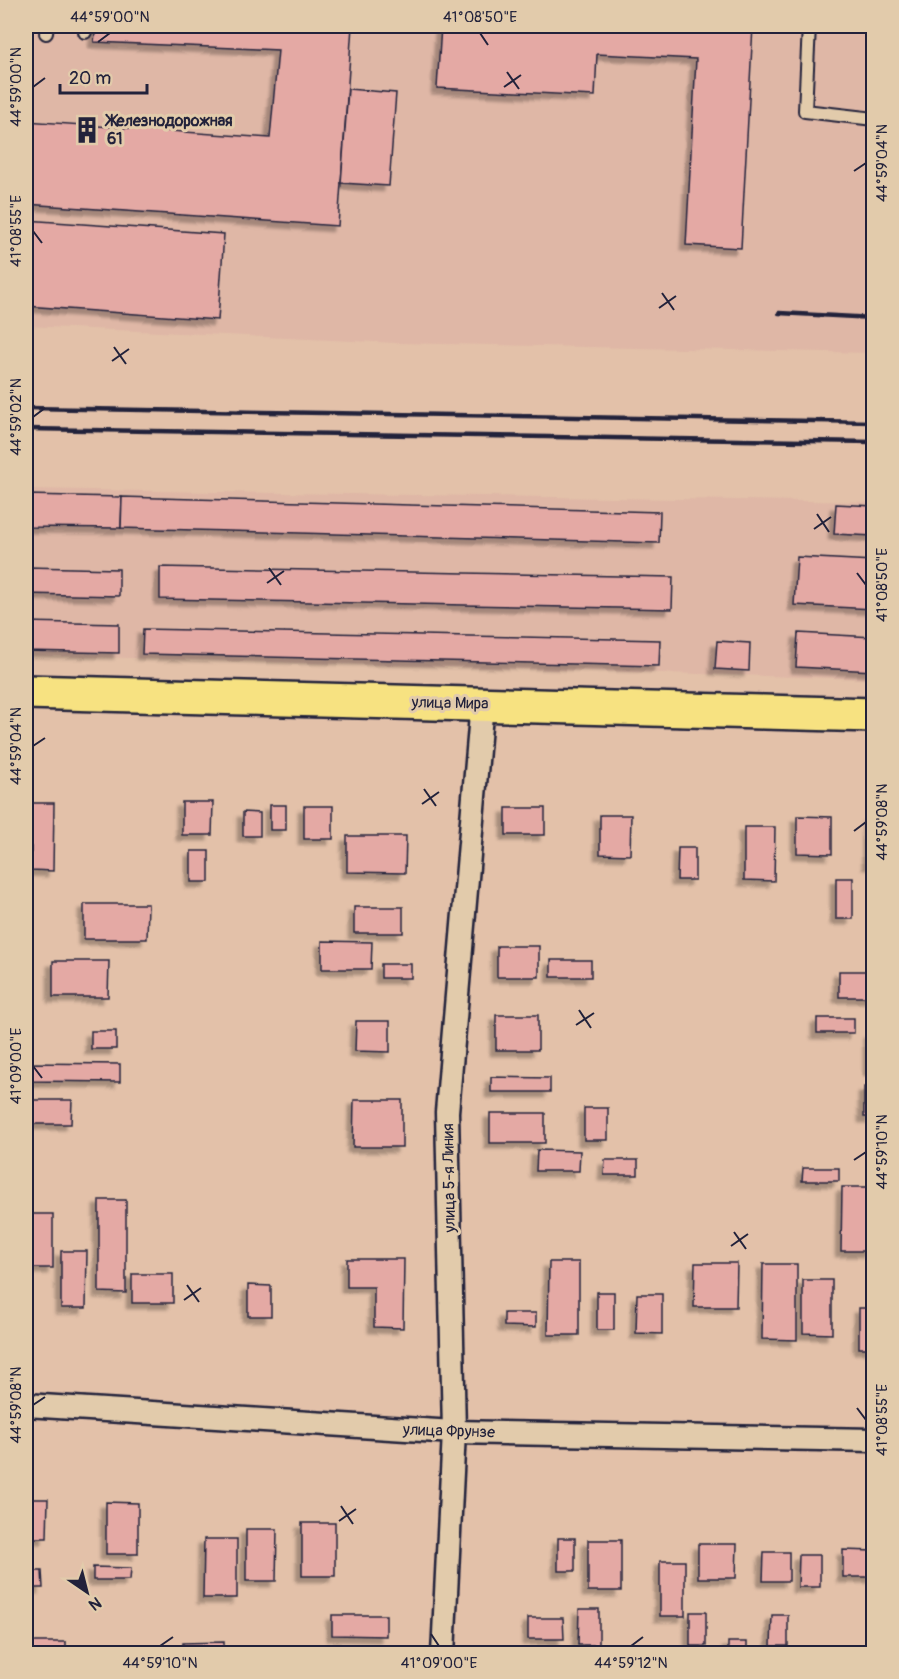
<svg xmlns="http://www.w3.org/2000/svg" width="899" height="1679" font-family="Pangolin,sans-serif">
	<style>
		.built { fill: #dfb7a6 }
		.building { fill: #e4a9a4; stroke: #22223b; stroke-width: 1.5; filter: url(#shadow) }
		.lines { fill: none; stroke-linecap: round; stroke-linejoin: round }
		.service-casing { stroke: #22223b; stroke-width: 16 }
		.minor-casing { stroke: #22223b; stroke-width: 27 }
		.primary-casing { stroke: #22223b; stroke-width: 38 }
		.service { stroke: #e2cbab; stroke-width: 12 }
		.minor { stroke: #e2cbab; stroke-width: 22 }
		.primary { stroke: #f7e281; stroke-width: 33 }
		.rail { stroke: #22223b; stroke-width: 4.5 }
		.ticks { fill: none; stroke: #22223b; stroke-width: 2 }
		.labels { text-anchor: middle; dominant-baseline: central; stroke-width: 6; stroke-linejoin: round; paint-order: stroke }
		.poi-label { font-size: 16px; font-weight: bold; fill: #22223b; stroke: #e2cbab; text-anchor: start }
		.street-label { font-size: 16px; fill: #22223b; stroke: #e2cbab }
		.neatline { fill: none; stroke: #22223b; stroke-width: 2 }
		.ticks-label { font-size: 15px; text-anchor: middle; fill: #22223b }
	</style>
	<defs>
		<filter id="shadow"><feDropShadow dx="-5.5" dy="5.5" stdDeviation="1.5" flood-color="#0004"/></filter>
	</defs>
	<rect width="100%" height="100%" fill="#e3c1a9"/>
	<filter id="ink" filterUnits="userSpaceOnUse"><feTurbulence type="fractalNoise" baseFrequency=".0167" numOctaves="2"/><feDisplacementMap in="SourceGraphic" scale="12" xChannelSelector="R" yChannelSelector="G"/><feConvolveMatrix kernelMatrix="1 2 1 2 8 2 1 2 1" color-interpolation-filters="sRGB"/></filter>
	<g filter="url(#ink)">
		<!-- built -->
		<g class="built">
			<path d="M26,26H785L873,35V353L397,343L26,326Z"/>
			<path d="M26,489L873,502V679L26,655Z"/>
		</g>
		<!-- building -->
		<g class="building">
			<path d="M96,26H352L338,226L26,204V121L270,138L278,50L94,42Z"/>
			<path d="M441,26H753L741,248L686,245L696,59L597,54L595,96L437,88Z"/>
			<path d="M348,89L396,93L389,186L341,183Z"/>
			<path d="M26,220L224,234L218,320L26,306Z"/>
			<path d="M26,495L122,497L121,528L26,527Z"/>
			<path d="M122,497L660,512L659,543L121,528Z"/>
			<path d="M836,504L874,506V536L834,534Z"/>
			<path d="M797,557L874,561V609L794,605Z"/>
			<path d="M26,567L119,569V596L26,594Z"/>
			<path d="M160,567L673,577L672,609L160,599Z"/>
			<path d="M26,622L119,624V653L26,651Z"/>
			<path d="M143,629L660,640L659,666L142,654Z"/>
			<path d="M798,633L874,637V671L796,667Z"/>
			<path d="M717,641L750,643L749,671L715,669Z"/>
			<path d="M182,802H213L212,835H182Z"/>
			<path d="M31,803H54L53,871L31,870Z"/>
			<rect x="270" y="805" width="16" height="25"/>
			<rect x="304" y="806" width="29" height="33"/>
			<rect x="506" y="808" width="39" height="27"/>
			<path d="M243,812L260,813V836H243Z"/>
			<path d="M600,815H631L630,855L600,854Z"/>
			<path d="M797,816L832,817V854L797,853Z"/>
			<rect x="868" y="817" width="6" height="47"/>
			<path d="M744,827H775L774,881L744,880Z"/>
			<path d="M347,836H406L405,873L347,872Z"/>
			<path d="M678,848H695V880H677Z"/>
			<rect x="191" y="851" width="18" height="31"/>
			<rect x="836" y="878" width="17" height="41"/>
			<path d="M84,904H148L147,939H84Z"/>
			<rect x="354" y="907" width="49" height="26"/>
			<path d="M322,941L372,942L371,969H322Z"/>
			<rect x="497" y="946" width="42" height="31"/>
			<rect x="551" y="960" width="40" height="17"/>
			<path d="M53,961H109L108,997H53Z"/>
			<rect x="381" y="964" width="30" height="14"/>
			<rect x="839" y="971" width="35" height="26"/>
			<rect x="496" y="1015" width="42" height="35"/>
			<rect x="817" y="1018" width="37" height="15"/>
			<path d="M356,1021H390V1052L355,1051Z"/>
			<rect x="91" y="1031" width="25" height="18"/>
			<rect x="869" y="1033" width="5" height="37"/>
			<path d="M26,1063L120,1064V1082L26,1081Z"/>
			<path d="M491,1077L550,1078V1092H491Z"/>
			<rect x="864" y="1087" width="10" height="30"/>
			<path d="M26,1100H72L71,1124H26Z"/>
			<path d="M354,1100H402V1147H353Z"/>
			<rect x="584" y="1108" width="24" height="32"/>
			<rect x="490" y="1113" width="55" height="30"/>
			<path d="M537,1150L580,1151L579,1171H536Z"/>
			<path d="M605,1160H638V1175H604Z"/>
			<path d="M803,1168H839V1181H802Z"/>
			<path d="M842,1187H874V1251H841Z"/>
			<path d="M99,1200H126V1293L99,1292Z"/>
			<rect x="26" y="1214" width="27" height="54"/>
			<path d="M61,1251H87L86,1308H61Z"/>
			<path d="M347,1259H404L403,1328L374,1327V1287H347Z"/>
			<path d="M549,1262H579V1335H548Z"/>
			<path d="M695,1263H737L736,1307H694Z"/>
			<path d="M763,1264H797V1340L762,1339Z"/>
			<rect x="132" y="1274" width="41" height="29"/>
			<path d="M803,1280H832V1334L803,1333Z"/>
			<path d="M248,1285L271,1286V1316H248Z"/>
			<rect x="597" y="1292" width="17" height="38"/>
			<path d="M637,1294H662V1334L636,1333Z"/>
			<rect x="859" y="1308" width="15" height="40"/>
			<path d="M504,1313H536V1327L504,1326Z"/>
			<path d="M26,1499H48L47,1538H26Z"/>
			<path d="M106,1502L138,1503V1554H106Z"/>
			<rect x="302" y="1523" width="33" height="53"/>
			<path d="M246,1529H277L276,1581H246Z"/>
			<rect x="558" y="1538" width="17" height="33"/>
			<path d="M204,1539H237V1598H203Z"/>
			<rect x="588" y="1540" width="33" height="51"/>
			<path d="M698,1544H737L736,1578H698Z"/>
			<path d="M843,1550L874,1551V1577H843Z"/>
			<path d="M764,1552H789V1581H763Z"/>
			<path d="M799,1555H820V1587H798Z"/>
			<rect x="660" y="1561" width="25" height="55"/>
			<path d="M93,1567L131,1568L130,1580H93Z"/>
			<path d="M26,1571H42L43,1588H26Z"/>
			<path d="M579,1609H599V1645H578Z"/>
			<rect x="690" y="1612" width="16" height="34"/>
			<path d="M332,1615H386V1636L332,1635Z"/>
			<path d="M772,1615H788V1646H771Z"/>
			<path d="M528,1618H563L564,1639H528Z"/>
			<rect x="26" y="1642" width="40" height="12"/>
			<path d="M224,1642V1654H182L183,1643Z"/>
			<rect x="728" y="1642" width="19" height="12"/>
		</g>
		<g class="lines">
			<defs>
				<g id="service">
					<path d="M809,26L805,111L874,119"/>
					<path d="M85,32V26"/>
					<path d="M46,33L47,26"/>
				</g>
				<g id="minor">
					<path d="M26,1405L454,1432L874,1440"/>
					<path d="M443,1654L454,1432L447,1112L482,703"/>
				</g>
				<path id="primary" d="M26,692L874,715"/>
			</defs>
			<!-- service casing -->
			<use href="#service" class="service-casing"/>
			<!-- minor casing -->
			<use href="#minor" class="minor-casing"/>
			<!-- primary casing -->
			<use href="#primary" class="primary-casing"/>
			<!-- service -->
			<use href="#service" class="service"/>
			<!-- minor -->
			<use href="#minor" class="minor"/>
			<!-- primary -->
			<use href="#primary" class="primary"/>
			<!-- rail -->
			<g class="rail">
				<path d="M779,313L874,318"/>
				<path d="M26,408L874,422"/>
				<path d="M26,429L874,442"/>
			</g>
		</g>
	</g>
	<!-- ticks -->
	<path class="ticks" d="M480,33L488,45M98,42L110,33M507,72L519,89M33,87L45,78M504,87L521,75M854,171L866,163M33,231L42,243M662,293L674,310M659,308L676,296M114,347L126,364M112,361L129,349M33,417L45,408M817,514L829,532M814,529L831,517M269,568L281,585M857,573L866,585M267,583L284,571M33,746L45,738M424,789L436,806M422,804L439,792M854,831L866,822M579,1010L591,1028M576,1025L594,1013M33,1066L42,1078M854,1160L866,1152M734,1232L746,1249M731,1246L748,1234M187,1285L199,1302M184,1300L201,1288M33,1405L45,1397M857,1408L866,1420M341,1506L353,1524M339,1521L356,1509M431,1634L439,1646M160,1646L173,1637M631,1646L643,1637"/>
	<!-- icons -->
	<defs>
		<symbol id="building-bare" viewBox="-9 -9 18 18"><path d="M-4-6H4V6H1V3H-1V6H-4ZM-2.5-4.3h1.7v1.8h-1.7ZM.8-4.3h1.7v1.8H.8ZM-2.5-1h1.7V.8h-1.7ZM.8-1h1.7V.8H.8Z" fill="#22223b" stroke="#e2cbab" stroke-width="2.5" paint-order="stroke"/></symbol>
	</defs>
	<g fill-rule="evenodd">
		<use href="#building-bare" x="68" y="111" width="38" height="38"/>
	</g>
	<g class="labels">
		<!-- poi labels -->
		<g class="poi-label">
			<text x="107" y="121">Железнодорожная<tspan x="107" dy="18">61</tspan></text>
		</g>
		<!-- street labels -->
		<g class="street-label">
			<text transform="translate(450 703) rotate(1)">улица Мира</text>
			<text transform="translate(449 1178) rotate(-91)">улица 5-я Линия</text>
			<text transform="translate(449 1431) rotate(2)">улица Фрунзе</text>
		</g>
	</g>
	<!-- margin -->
	<rect width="899" height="1679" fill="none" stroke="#e2cbab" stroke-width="66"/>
	<!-- north arrow -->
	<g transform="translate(87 1592) rotate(145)" stroke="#e2cbab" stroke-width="4.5" paint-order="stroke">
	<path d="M0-4.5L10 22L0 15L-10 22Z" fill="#22223b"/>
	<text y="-9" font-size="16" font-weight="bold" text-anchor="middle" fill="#22223b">N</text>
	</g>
	<!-- scale -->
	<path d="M60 84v9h87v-9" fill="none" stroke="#22223b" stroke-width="3"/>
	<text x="69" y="84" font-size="18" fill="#22223b" stroke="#e2cbab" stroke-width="4.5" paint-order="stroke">20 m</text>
	<rect x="33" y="33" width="833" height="1613" class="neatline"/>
	<g class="ticks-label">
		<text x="110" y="22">44°59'00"N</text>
		<text x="480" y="22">41°08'50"E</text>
		<text transform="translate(16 87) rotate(-90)" y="5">44°59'00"N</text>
		<text transform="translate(882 163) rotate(-90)" y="5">44°59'04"N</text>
		<text transform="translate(16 231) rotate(-90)" y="5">41°08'55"E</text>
		<text transform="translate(16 417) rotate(-90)" y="5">44°59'02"N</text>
		<text transform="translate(882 585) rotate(-90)" y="5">41°08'50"E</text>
		<text transform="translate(16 746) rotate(-90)" y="5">44°59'04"N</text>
		<text transform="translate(882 822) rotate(-90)" y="5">44°59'08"N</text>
		<text transform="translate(16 1066) rotate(-90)" y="5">41°09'00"E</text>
		<text transform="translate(882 1152) rotate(-90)" y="5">44°59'10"N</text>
		<text transform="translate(16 1405) rotate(-90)" y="5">44°59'08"N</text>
		<text transform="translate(882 1420) rotate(-90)" y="5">41°08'55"E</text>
		<text x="160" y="1668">44°59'10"N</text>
		<text x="439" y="1668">41°09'00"E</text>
		<text x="631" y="1668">44°59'12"N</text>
	</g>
</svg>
